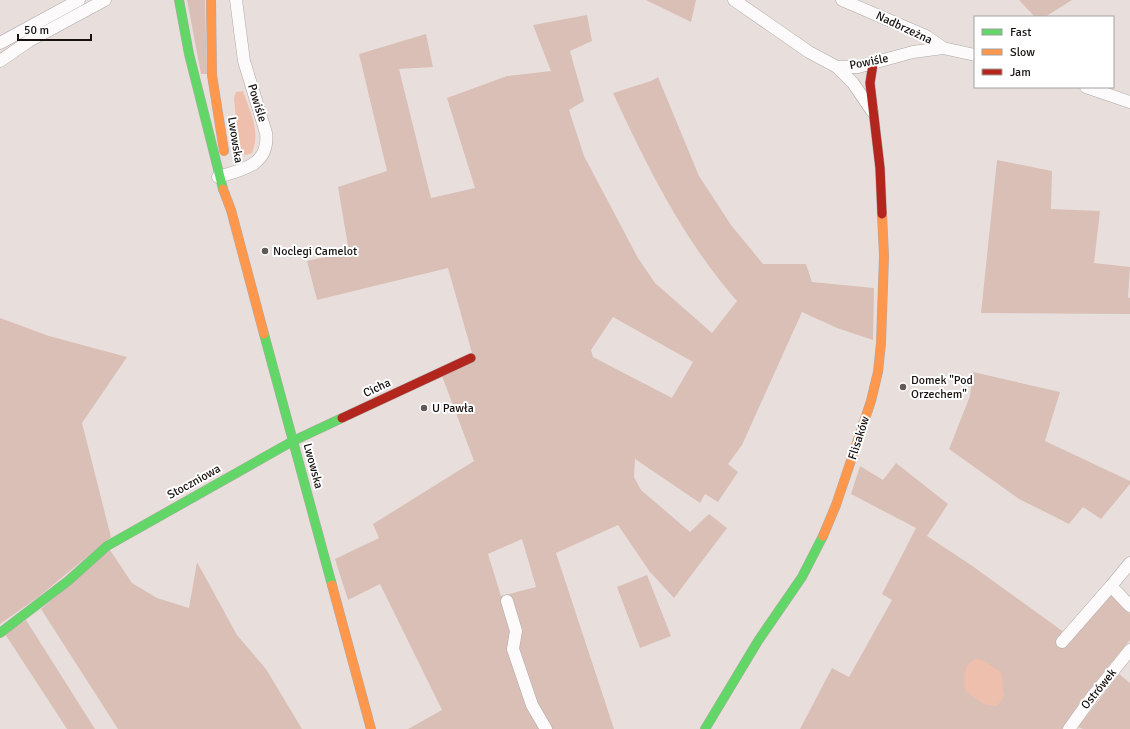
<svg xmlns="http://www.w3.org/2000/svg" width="1130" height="729" font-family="Signika,sans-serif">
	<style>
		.green { fill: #dabfb6; fill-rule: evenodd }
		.water { fill: #efbfad }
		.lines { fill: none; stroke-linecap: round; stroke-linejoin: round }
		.street-casing { stroke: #b0a9a7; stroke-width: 13 }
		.fast-casing { stroke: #b0a9a7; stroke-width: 10 }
		.slow-casing { stroke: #b0a9a7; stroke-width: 10 }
		.jam-casing { stroke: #b0a9a7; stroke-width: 10 }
		.street { stroke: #fcfafa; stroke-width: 12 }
		.fast { stroke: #63d668; stroke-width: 9 }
		.slow { stroke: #ff974d; stroke-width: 9 }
		.jam { stroke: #b3261e; stroke-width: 9 }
		.poi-dot { fill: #605957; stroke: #fff; stroke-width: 1.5 }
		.labels { text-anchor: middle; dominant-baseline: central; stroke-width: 4; stroke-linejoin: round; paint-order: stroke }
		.street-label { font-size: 12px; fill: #17110f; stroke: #fff }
		.poi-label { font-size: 12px; fill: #17110f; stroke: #fff; text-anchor: start }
	</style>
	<rect width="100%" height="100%" fill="#e8dfdc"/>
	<!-- green -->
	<g class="green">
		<path d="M187,0H205L207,74H201Z"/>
		<path d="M646,0H696L691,22Z"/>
		<path d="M1019,0H1072L1045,17H1035Z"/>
		<path d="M587,15L592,41L570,51L584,101L569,110L584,156L638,258L655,283L712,333L737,301C683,240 647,166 613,93L651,81L658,77L699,176L731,225L763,264H806L812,282L874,288L873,340L837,328L802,312L742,445L728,464L738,472L718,502L705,494L700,503L635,459L634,477L641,490L690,532L709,514L727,528L674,598L650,572L618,525L556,553L614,729H408L442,710L380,584L348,600L335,559L379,538L373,524L474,461L442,376L472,353L448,268L317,300L307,261L349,252L338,187L387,171L359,54L426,34L433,67L399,69L431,198L475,188L447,98L507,76L551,71L533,25ZM613,317L693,362L672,398L593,357L591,350ZM522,539L536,587L501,596L488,554Z"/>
		<path d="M997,160L1052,171L1051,209L1100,211L1094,263L1130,267L1128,297L1130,298V314L981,313Z"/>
		<path d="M0,318L49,336L127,357L82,423L111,537L37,598L0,624Z"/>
		<path d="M973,372L1060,392L1045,441L1130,481V484L1101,519L1083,507L1069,524L1019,499L949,449L970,396Z"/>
		<path d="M896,463L948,504L927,536L971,565L1072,638L1111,595L1130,614V640L1082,699L1062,729H800L832,668L849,677L892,600L882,594L916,528L851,494L860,466L883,480Z"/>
		<path d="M110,550L132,583L157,598L189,608L197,562L237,635L266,669L302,729H118L41,609Z"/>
		<path d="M647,575L671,636L640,648L617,587Z"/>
		<path d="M26,620L95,729H67L5,634Z"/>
		<path d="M1119,674L1130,683V729H1083L1078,727Z"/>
	</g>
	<!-- water -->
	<g class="water">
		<path d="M243,91C250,112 261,131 252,153L246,155L239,152L234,98L236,92Z"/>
		<path d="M977,659L982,660L1001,672L1004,696L997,706L984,704L966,692C962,681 963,662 977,659Z"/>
	</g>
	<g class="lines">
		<defs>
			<g id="street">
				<path d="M734,0L809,52L837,67H858L913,52L943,48L975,55"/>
				<path d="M842,0L926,36L943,48"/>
				<path d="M0,43L79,0"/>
				<path d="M0,61L29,41L105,0"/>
				<path d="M837,67L853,83L872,111"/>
				<path d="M1086,87L1130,102"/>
				<path d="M218,177C242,170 270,165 266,133L244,61L236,0"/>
				<path d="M1130,563L1111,586L1130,606"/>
				<path d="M507,601L516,631L513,649L532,705L546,729"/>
				<path d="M1062,642L1111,586"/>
				<path d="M1069,729L1092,697L1130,650"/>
			</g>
			<g id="fast">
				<path d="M179,0L189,54L223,189"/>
				<path d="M264,334L332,585"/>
				<path d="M0,633L68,581L107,546L293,441L342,418"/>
				<path d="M705,729L758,641L802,577L823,536"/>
			</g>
			<g id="slow">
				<path d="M211,0L212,75L224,151"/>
				<path d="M223,189L231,210L264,334"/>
				<path d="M823,536L836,505L871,401L878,372L881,343L884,256L882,214"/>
				<path d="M332,585L371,729"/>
			</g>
			<g id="jam">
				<path d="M873,64L870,83L880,168L882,214"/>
				<path d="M342,418L471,358"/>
			</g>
		</defs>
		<!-- street casing -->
		<use href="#street" class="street-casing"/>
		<!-- fast casing -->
		<use href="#fast" class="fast-casing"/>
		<!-- slow casing -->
		<use href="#slow" class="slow-casing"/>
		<!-- jam casing -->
		<use href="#jam" class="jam-casing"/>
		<!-- street -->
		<use href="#street" class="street"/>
		<!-- fast -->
		<use href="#fast" class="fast"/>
		<!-- slow -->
		<use href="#slow" class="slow"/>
		<!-- jam -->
		<use href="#jam" class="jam"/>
	</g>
	<!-- markers -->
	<g class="poi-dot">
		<circle cx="265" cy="251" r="4"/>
		<circle cx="903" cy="387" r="4"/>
		<circle cx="424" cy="408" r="4"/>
	</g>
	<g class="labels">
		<!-- street labels -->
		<g class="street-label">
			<text transform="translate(904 28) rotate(25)">Nadbrzeżna</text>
			<text transform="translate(869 62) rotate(-11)">Powiśle</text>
			<text transform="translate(257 103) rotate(73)">Powiśle</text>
			<text transform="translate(235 140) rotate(81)">Lwowska</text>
			<text transform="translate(377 388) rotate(-25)">Cicha</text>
			<text transform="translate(859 438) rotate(-72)">Flisaków</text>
			<text transform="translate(313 466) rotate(75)">Lwowska</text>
			<text transform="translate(194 482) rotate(-29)">Stoczniowa</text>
			<text transform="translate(1099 689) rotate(-51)">Ostrówek</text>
		</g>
		<!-- poi labels -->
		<g class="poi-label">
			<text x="273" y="251">Noclegi Camelot</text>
			<text x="911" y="380">Domek "Pod<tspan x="911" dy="14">Orzechem"</tspan></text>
			<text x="432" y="408">U Pawła</text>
		</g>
	</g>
	<!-- legend -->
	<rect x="974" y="16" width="140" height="72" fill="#ffffff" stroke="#a2a09f"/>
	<rect x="982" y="29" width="20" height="6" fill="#63d668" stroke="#a2a09f"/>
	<text x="1010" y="36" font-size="12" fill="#17110f">Fast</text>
	<rect x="982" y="49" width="20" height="6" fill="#ff974d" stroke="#a2a09f"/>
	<text x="1010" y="56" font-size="12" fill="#17110f">Slow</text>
	<rect x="982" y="69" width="20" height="6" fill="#b3261e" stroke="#a2a09f"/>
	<text x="1010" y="76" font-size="12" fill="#17110f">Jam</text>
	<!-- scale -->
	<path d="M18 34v6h73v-6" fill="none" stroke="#17110f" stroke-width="2"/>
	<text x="24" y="34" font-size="12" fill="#17110f" stroke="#ffffff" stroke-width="3" paint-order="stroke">50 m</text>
</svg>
